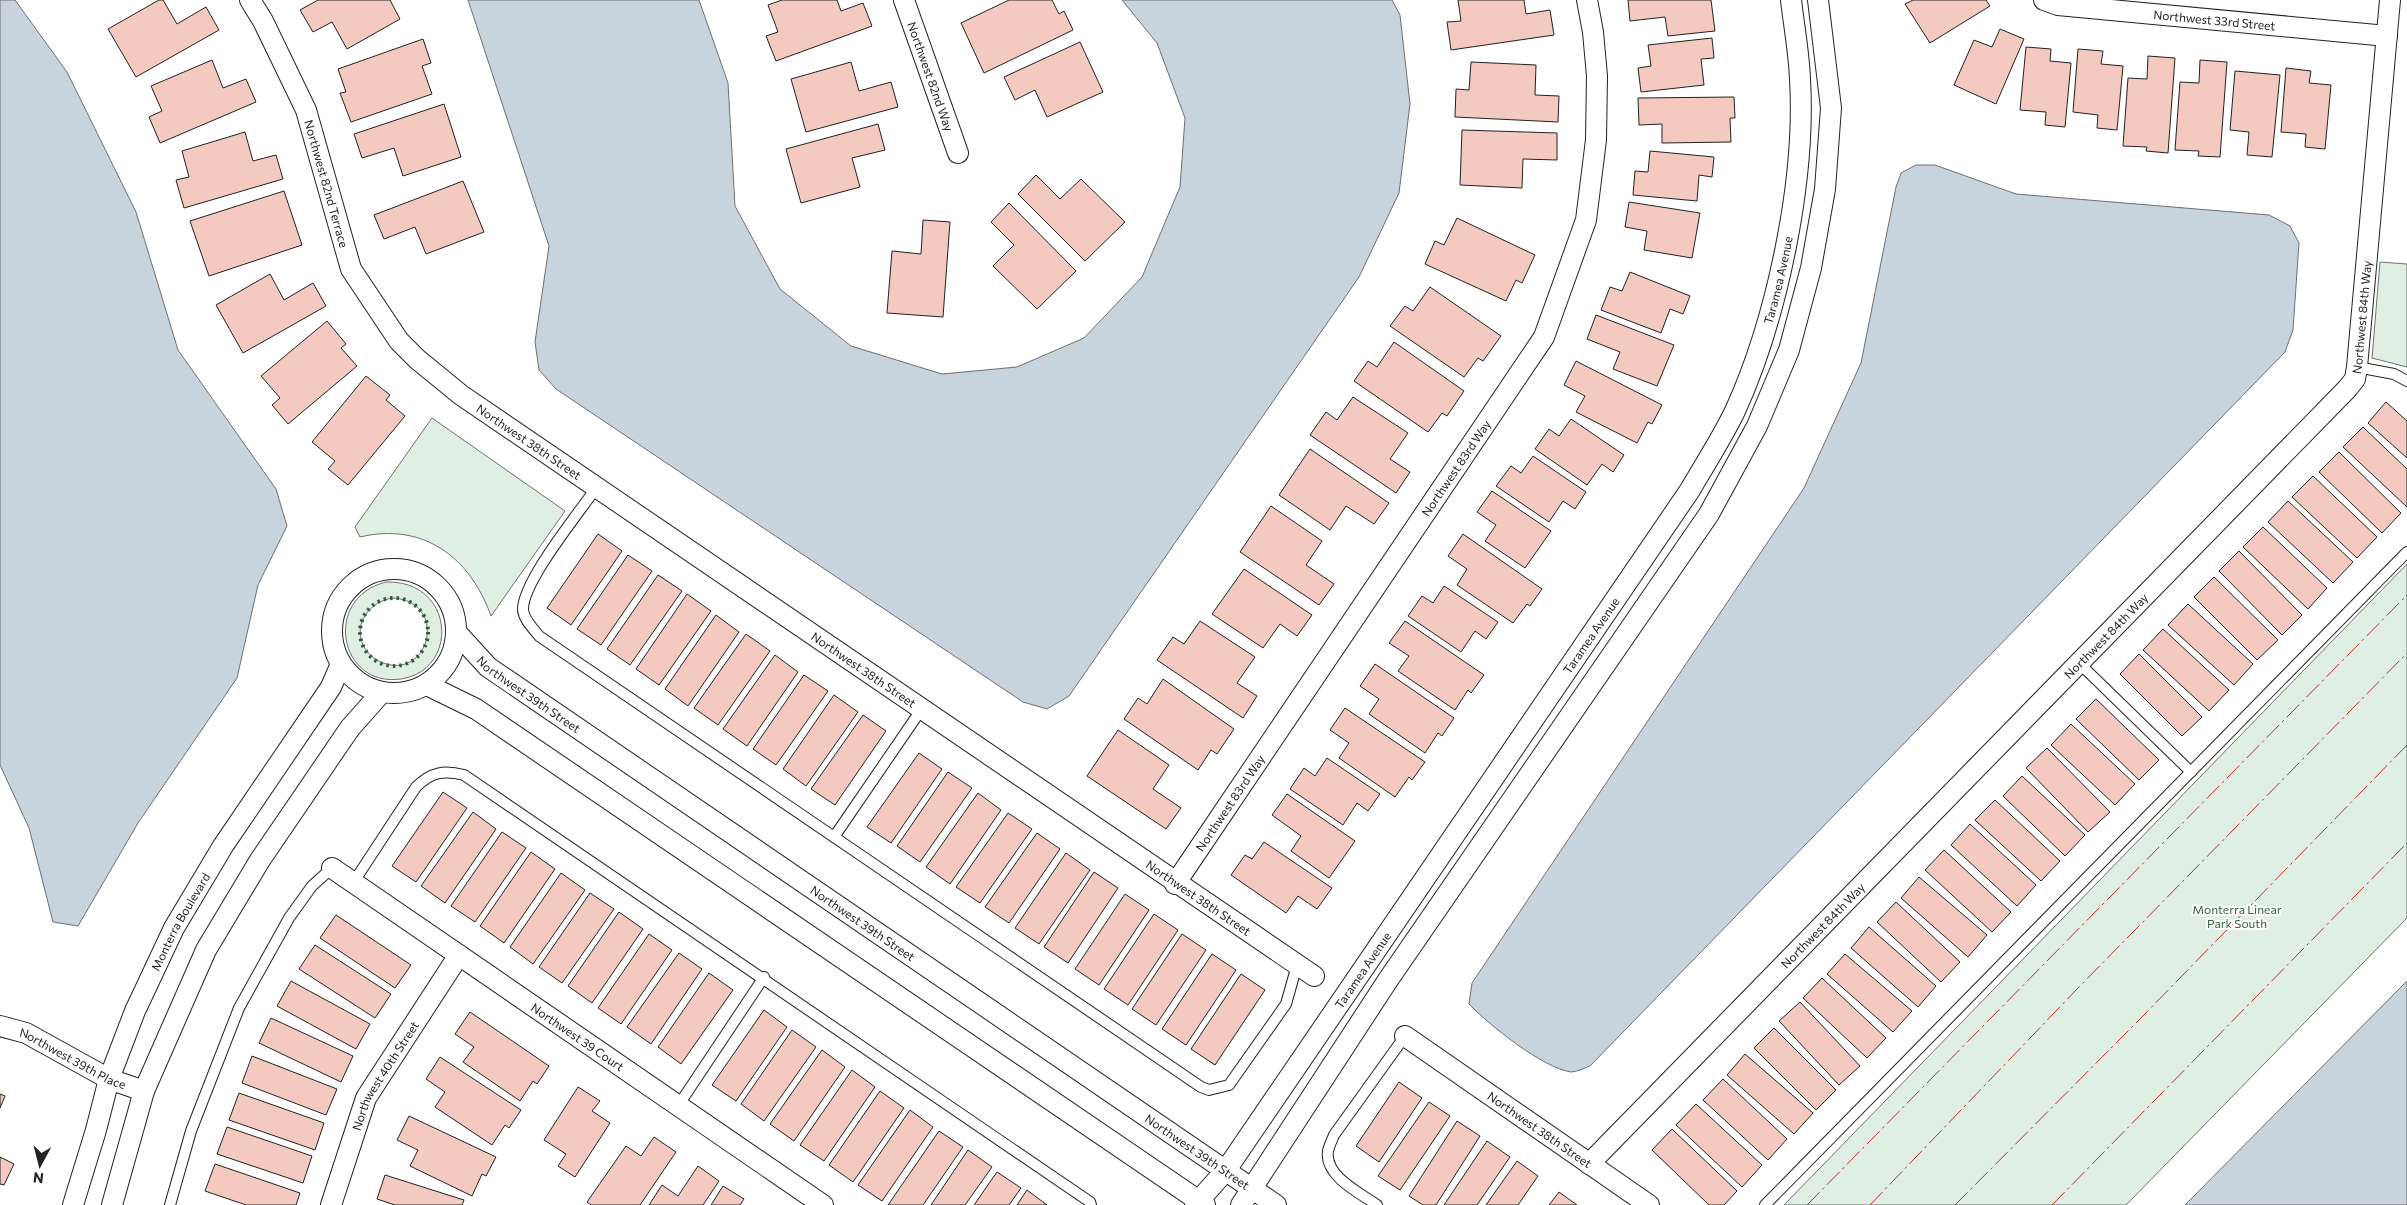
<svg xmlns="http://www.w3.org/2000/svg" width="2407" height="1205" font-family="Commissioner,sans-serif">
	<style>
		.green { fill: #e0efe3; stroke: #6f6f6f; fill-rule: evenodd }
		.water { fill: #c7d3dd; stroke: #6f6f6f }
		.building { fill: #f3c9c0; stroke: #222 }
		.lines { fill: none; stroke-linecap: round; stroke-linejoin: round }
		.lane-casing { stroke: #222; stroke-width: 12 }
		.street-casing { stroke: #222; stroke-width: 22 }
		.lane { stroke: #fff; stroke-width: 10 }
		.street { stroke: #fff; stroke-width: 20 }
		.hedge { stroke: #2f5e38; stroke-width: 4; stroke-dasharray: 2.5 4; stroke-linecap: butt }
		.power { stroke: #c62828; stroke-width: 1; stroke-dasharray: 18 4 2.5 4; stroke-linecap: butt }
		.labels { text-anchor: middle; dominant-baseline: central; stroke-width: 4; stroke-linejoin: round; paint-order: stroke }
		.street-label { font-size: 12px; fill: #222; stroke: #fff }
		.park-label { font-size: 12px; fill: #2f5e38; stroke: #fff }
	</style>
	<rect width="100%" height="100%" fill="#fff"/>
	<!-- green -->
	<g class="green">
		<path d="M2380,262L2407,264V367L2372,358Z"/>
		<path d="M432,418L565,511L491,616C470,557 423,522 360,537L355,527Z"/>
		<path d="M2407,564V918L2126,1205H1784Z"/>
		<path d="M386,582C455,580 460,670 401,679C339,688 322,598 386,582ZM393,598C449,602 430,680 383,663C374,660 367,653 363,645C353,622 371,601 393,598Z"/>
	</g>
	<!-- water -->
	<g class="water">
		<path d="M0,0H15L67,72L136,212L178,350L276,489L287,526L258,585L237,678L138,823L78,926L53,922L29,828L0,765Z"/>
		<path d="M468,0H699L728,83L735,206L780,289L851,346L942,374L1017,367L1084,338L1142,277L1180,187L1185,118L1157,43L1122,0H1392L1400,15L1410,104L1399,193L1359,277L1069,696L1047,709L1023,702L556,389L539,370L535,342L549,246Z"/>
		<path d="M1916,165H1935L2016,194L2269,215L2290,226L2299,243L2293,330L2285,352L1590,1066C1584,1068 1577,1072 1571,1072C1543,1068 1489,1025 1469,1004L1472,983L1804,488L1861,363L1896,187L1901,173Z"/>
		<path d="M2407,981V1205H2185Z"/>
	</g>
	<!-- building -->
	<g class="building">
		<path d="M159,0H163L177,24L206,7L219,30L136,77L108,29Z"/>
		<path d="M318,0H390L400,19L347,49L332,22L313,32L300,10Z"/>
		<path d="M782,0H837L841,11L863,3L872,26L776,61L766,36L778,32L768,5Z"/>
		<path d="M1009,0H1052L1059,14L1064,11L1073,30L984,73L961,23Z"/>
		<path d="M1458,0H1524L1526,14L1550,10L1554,35L1451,50L1447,22L1461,21Z"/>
		<path d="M1628,0H1711L1715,31L1668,36L1665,17L1630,21Z"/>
		<path d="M1913,0H1986L1990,6L1930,43L1905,4Z"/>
		<path d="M2000,29L2024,39L1996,104L1954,85L1974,40L1992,47Z"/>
		<path d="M1712,38L1714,58L1701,59L1704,85L1641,92L1638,68L1651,66L1648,45Z"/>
		<path d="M423,39L431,63L422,66L432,94L351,122L340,93L346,92L338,69Z"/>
		<path d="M1080,42L1103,92L1047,117L1035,90L1015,100L1004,77Z"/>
		<path d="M2026,47L2051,49L2050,61L2071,63L2065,127L2045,125L2046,112L2020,110Z"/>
		<path d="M2078,49L2103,51L2101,64L2123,66L2117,130L2097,128L2098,115L2073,112Z"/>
		<path d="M2148,56L2175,58L2168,153L2146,151L2147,147L2123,146L2128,78L2147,79Z"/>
		<path d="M212,60L223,88L246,79L256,102L160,143L149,117L162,111L151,86Z"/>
		<path d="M2200,60L2227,62L2220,157L2198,156L2199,151L2175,150L2180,82L2199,83Z"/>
		<path d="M851,62L859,91L891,82L898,107L806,132L791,79Z"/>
		<path d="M1471,62L1536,65L1535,95L1559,96L1558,122L1455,117L1456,89L1469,90Z"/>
		<path d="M2286,68L2311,71L2309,83L2331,85L2325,149L2305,147L2306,134L2281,132Z"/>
		<path d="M2235,71L2280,75L2272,157L2247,155L2249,132L2230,130Z"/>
		<path d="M1734,97L1735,118H1730L1731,142L1662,143V124L1639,125L1638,98Z"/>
		<path d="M444,104L461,157L403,176L394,148L362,158L354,134Z"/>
		<path d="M878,124L885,150L852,158L860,187L801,203L786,149Z"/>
		<path d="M1462,130L1557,133V160L1523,159L1522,188L1460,185Z"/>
		<path d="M245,132L253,161L276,155L283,179L184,208L176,180L189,177L182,151Z"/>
		<path d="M1650,151L1714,157L1712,177L1699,175L1697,201L1633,195L1635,171L1648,172Z"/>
		<path d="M1036,175L1060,199L1081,179L1125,222L1085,261L1018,194Z"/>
		<path d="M463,181L484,232L426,254L415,227L384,239L374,215Z"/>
		<path d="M284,191L302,245L209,276L190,221Z"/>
		<path d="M1629,202L1700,213L1692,258L1644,250L1647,231L1625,227Z"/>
		<path d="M1009,203L1076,271L1037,309L993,266L1014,245L991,222Z"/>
		<path d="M1457,218L1535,255L1522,283L1516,280L1506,301L1425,264L1435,241L1444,245Z"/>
		<path d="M923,220L950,222L943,317L887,313L892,251L921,254Z"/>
		<path d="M1630,272L1690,296L1683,314L1670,309L1661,333L1601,310L1610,287L1622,291Z"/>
		<path d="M270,274L284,300L313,283L326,306L243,353L216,305Z"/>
		<path d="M1430,287L1501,336L1483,361L1478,358L1464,377L1390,326L1405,306L1413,311Z"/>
		<path d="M1596,315L1674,345L1657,386L1613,369L1620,352L1587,339Z"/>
		<path d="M327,321L346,344L341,348L357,366L288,424L272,405L280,398L261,376Z"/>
		<path d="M1394,342L1464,391L1447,416L1442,413L1428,432L1354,381L1368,361L1377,367Z"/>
		<path d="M1576,361L1662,405L1652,424L1648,422L1637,443L1576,412L1585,396L1564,385Z"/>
		<path d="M366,376L390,395L386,400L405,416L348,485L328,469L335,461L312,442Z"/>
		<path d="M1353,397L1408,433L1390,459L1410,472L1396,493L1310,435L1326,412L1337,420Z"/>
		<path d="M2386,402L2407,421V458L2368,423Z"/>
		<path d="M1571,419L1624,455L1613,472L1602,464L1587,485L1535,449L1549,429L1559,436Z"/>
		<path d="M2363,427L2407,469V507L2343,447Z"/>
		<path d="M1310,449L1389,503L1374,524L1346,506L1330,530L1279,495Z"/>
		<path d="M2339,452L2401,513L2382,533L2319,472Z"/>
		<path d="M1533,456L1586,492L1575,509L1563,501L1549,522L1496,486L1511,466L1521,473Z"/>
		<path d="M2313,476L2377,537L2357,558L2292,497Z"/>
		<path d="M1492,491L1551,531L1525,568L1485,541L1496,525L1477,512Z"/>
		<path d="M2288,501L2353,562L2333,583L2268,522Z"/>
		<path d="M1271,506L1322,541L1306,565L1334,584L1319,605L1240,552Z"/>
		<path d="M2263,527L2327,588L2308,609L2243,547Z"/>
		<path d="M598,534L622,551L571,625L547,608Z"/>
		<path d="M1463,534L1542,589L1530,606L1527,604L1513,623L1457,585L1467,569L1448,556Z"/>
		<path d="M2239,551L2302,615L2282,635L2219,571Z"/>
		<path d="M628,555L652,571L601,645L577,629Z"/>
		<path d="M1244,569L1312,615L1297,636L1280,624L1263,648L1212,614Z"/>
		<path d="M658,575L682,591L630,665L607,649Z"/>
		<path d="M2214,577L2278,640L2257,660L2194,597Z"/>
		<path d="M1444,586L1498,622L1486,639L1475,631L1461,652L1408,616L1422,596L1433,603Z"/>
		<path d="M687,594L711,611L659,685L636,669Z"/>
		<path d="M2188,604L2253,664L2234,685L2168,625Z"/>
		<path d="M716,615L739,632L688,706L665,689Z"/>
		<path d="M1200,621L1255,657L1237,683L1257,696L1243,718L1157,660L1173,637L1184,644Z"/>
		<path d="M1405,621L1484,675L1471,693L1468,690L1455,710L1398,671L1409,656L1389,643Z"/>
		<path d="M2163,629L2229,690L2209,711L2143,650Z"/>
		<path d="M746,634L770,651L718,725L694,708Z"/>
		<path d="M2139,654L2202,717L2182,736L2120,674Z"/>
		<path d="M775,655L798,672L747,746L723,729Z"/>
		<path d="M1375,664L1454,718L1442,736L1438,733L1425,753L1369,714L1379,699L1360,686Z"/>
		<path d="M804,675L828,691L776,765L753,749Z"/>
		<path d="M1163,679L1234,729L1217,754L1211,750L1198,770L1124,719L1138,698L1147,704Z"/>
		<path d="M834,695L858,712L806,786L783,769Z"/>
		<path d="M2096,699L2159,760L2139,780L2076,719Z"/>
		<path d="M1345,708L1425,762L1412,780L1409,777L1395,797L1339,758L1349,743L1330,730Z"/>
		<path d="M863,715L886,731L835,805L811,789Z"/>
		<path d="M2071,724L2135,784L2115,805L2051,745Z"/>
		<path d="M1118,730L1169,765L1153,789L1181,808L1166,829L1087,776Z"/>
		<path d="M2047,748L2110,812L2088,832L2026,768Z"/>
		<path d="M919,753L942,769L891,843L867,827Z"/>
		<path d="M1327,758L1380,794L1368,811L1357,803L1343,825L1290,789L1304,768L1315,776Z"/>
		<path d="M948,772L972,788L920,862L897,846Z"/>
		<path d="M2022,776L2085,835L2065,856L2003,796Z"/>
		<path d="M443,792L467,808L416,882L392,866Z"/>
		<path d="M978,793L1001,810L950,884L926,867Z"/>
		<path d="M1287,794L1355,841L1329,878L1291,851L1301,836L1272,815Z"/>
		<path d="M1995,800L2060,861L2041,881L1975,820Z"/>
		<path d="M473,812L496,829L445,903L421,886Z"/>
		<path d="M1008,813L1032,829L980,903L956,887Z"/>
		<path d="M1970,824L2036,885L2017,906L1951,845Z"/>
		<path d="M502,832L526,848L475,922L451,906Z"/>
		<path d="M1037,833L1060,849L1009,923L985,907Z"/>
		<path d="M1264,842L1332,888L1317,909L1298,896L1286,913L1231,875L1245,855L1252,859Z"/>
		<path d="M1944,850L2011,912L1992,932L1925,870Z"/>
		<path d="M531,852L555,869L504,943L480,926Z"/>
		<path d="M1066,853L1090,870L1039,944L1015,928Z"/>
		<path d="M1094,872L1118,888L1068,963L1044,947Z"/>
		<path d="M561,873L585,890L533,964L510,947Z"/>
		<path d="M1919,877L1987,935L1968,957L1901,898Z"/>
		<path d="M590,893L614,909L562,983L539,967Z"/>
		<path d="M1125,894L1149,910L1099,985L1075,969Z"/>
		<path d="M1896,902L1960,962L1941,982L1877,922Z"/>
		<path d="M619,912L643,929L592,1003L568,986Z"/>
		<path d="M1154,914L1178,930L1128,1005L1104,989Z"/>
		<path d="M336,915L411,965L395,988L320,938Z"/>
		<path d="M1869,927L1936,986L1918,1007L1851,948Z"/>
		<path d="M649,934L672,950L621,1024L598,1008Z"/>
		<path d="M1182,934L1206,950L1156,1025L1132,1009Z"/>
		<path d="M315,945L391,994L375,1018L299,969Z"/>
		<path d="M679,953L702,969L651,1044L627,1027Z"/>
		<path d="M1212,954L1236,970L1186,1045L1162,1029Z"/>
		<path d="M1845,954L1912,1011L1893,1032L1827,974Z"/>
		<path d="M709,973L733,990L681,1064L658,1047Z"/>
		<path d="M1241,974L1265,990L1215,1065L1191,1049Z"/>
		<path d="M1822,978L1886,1038L1867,1058L1803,998Z"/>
		<path d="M291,981L370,1024L356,1049L277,1006Z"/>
		<path d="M1800,1002L1860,1066L1839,1085L1779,1021Z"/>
		<path d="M764,1010L787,1027L736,1101L712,1085Z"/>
		<path d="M470,1012L549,1066L537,1084L533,1081L520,1101L463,1062L474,1047L455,1034Z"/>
		<path d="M271,1018L353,1056L341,1082L259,1043Z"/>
		<path d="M1774,1028L1836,1090L1816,1110L1754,1048Z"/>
		<path d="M792,1030L816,1047L764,1121L741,1104Z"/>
		<path d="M822,1050L845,1067L794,1141L770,1124Z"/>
		<path d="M1745,1054L1813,1113L1794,1134L1727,1075Z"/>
		<path d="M252,1056L337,1089L326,1115L242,1083Z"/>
		<path d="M440,1057L521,1110L509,1128L505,1125L492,1145L435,1107L445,1092L426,1079Z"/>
		<path d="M852,1070L875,1087L824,1161L800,1145Z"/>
		<path d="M1723,1079L1787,1139L1768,1160L1703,1100Z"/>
		<path d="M1399,1082L1422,1098L1379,1162L1356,1146Z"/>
		<path d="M578,1087L600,1101L592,1111L610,1123L575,1177L558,1166L566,1154L544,1140Z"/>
		<path d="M880,1091L904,1108L853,1182L829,1165Z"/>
		<path d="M239,1093L324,1123L315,1150L229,1120Z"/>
		<path d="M0,1094L5,1096L0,1108Z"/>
		<path d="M1429,1102L1450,1116L1400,1190L1378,1176Z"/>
		<path d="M1696,1104L1762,1165L1742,1187L1676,1125Z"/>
		<path d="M910,1110L933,1127L882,1201L858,1185Z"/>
		<path d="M409,1116L496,1157L486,1176L482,1174L472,1196L410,1166L418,1150L397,1140Z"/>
		<path d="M1457,1121L1480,1136L1436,1205H1423L1409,1196Z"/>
		<path d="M227,1127L312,1156L303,1183L217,1154Z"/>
		<path d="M1672,1129L1737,1191L1724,1205H1709L1652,1150Z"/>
		<path d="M939,1131L963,1147L923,1205H888Z"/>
		<path d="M654,1137L676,1152L640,1205H591L587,1202L626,1146L641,1156Z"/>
		<path d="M1487,1141L1510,1157L1477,1205H1444Z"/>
		<path d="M968,1150L992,1167L965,1205H931Z"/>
		<path d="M0,1157L14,1164L4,1185L0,1184Z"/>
		<path d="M1517,1161L1538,1176L1518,1205H1486Z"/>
		<path d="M215,1164L300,1193L296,1205H246L205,1191Z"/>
		<path d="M698,1166L719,1181L703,1205H649L662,1185L678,1196Z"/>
		<path d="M997,1172L1021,1188L1009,1205H974Z"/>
		<path d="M385,1175L464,1200L462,1205H395L377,1199Z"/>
		<path d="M723,1186L744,1199L740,1205H711Z"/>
		<path d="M1027,1190L1047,1205H1017Z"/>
		<path d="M1559,1192L1577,1205H1549Z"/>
	</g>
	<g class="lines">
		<defs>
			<g id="lane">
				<path d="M2357,367L2394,374L2407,381"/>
				<path d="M596,488C579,513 522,582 523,610C524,620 533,628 539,636L1201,1087L1209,1090L1229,1085L1286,1004L1297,965"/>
				<path d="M2079,663L2191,772"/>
				<path d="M834,837L921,710"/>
				<path d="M353,883L416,787C431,772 444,770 464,775L1090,1202L1091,1205"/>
				<path d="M678,1106L764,977"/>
				<path d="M170,1205L191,1131L239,1008L289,918L312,886L332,868"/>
				<path d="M1377,1205C1360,1193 1324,1176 1328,1151C1329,1146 1332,1140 1334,1135L1405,1036"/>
				<path d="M1765,1205L2407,552"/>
			</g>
			<g id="street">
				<path id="s1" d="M250,0L263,21L306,110L351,269L399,341L417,359L461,395L1314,976"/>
				<path id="s2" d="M904,0L958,153"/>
				<path id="s3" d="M2044,0L2058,5L2387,36"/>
				<circle cx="394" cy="631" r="62"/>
				<path id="s4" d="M457,633L488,667L1276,1205"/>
				<path d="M427,685L476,709L1205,1205"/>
				<path id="s5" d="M332,868L823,1205"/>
				<path id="s6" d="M1175,884L1544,337L1586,220L1596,140L1597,76L1593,32L1587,0"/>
				<path id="s7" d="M0,1026L26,1033L109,1079L144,1091"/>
				<path id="s8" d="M1405,1036L1649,1205"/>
				<path id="s9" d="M1589,1164L2347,389L2355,379L2357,367L2390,0"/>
				<path id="s10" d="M73,1205L96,1130L109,1079L135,1011L174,928L223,846L331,687L341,664"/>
				<path d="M112,1205L144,1091L206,950L260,860L350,728L382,692"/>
				<path id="s11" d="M331,1205L366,1098L459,955"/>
				<path id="s12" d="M1195,1205L1226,1170L1690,490C1705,464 1722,438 1735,411C1777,319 1806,181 1800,79C1799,53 1794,26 1791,0"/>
				<path d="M1241,1205L1388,980L1709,514L1757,426L1789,350L1811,268L1825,189L1831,108L1818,0"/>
			</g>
		</defs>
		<!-- lane casing -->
		<use href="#lane" class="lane-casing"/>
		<!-- street casing -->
		<use href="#street" class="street-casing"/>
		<!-- lane -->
		<use href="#lane" class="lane"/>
		<!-- street -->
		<use href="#street" class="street"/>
		<!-- hedge -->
		<circle class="hedge" cx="394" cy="632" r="34"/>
		<!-- power -->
		<g class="power">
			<path d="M1807,1205L2407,595"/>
			<path d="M1870,1205L2079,987L2407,653"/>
			<path d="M1955,1205L2139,1020L2407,745"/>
			<path d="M2052,1205L2407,843"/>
		</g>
	</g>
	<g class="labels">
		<!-- street labels -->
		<g class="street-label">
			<text stroke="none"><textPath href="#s3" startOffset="172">Northwest 33rd Street</textPath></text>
			<text stroke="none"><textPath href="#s2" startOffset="81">Northwest 82nd Way</textPath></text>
			<text stroke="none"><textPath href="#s1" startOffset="200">Northwest 82nd Terrace</textPath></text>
			<text stroke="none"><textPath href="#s12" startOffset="1099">Taramea Avenue</textPath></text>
			<text stroke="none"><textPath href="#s9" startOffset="1159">Northwest 84th Way</textPath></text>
			<text stroke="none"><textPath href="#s1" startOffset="540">Northwest 38th Street</textPath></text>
			<text stroke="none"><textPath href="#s6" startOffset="502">Northwest 83rd Way</textPath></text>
			<text stroke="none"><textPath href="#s12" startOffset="694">Taramea Avenue</textPath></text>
			<text stroke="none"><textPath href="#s9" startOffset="739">Northwest 84th Way</textPath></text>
			<text stroke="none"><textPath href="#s1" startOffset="945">Northwest 38th Street</textPath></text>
			<text stroke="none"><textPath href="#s4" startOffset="95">Northwest 39th Street</textPath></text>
			<text stroke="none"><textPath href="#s6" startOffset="98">Northwest 83rd Way</textPath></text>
			<text stroke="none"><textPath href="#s1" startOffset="1350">Northwest 38th Street</textPath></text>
			<text stroke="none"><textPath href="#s10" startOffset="304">Monterra Boulevard</textPath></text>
			<text stroke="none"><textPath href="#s4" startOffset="500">Northwest 39th Street</textPath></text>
			<text stroke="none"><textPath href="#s9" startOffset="334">Northwest 84th Way</textPath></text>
			<text stroke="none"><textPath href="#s12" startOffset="289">Taramea Avenue</textPath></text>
			<text stroke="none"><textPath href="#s5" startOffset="298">Northwest 39 Court</textPath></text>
			<text stroke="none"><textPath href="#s7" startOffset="80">Northwest 39th Place</textPath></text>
			<text stroke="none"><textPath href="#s11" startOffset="141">Northwest 40th Street</textPath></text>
			<text stroke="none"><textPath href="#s8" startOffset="164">Northwest 38th Street</textPath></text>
			<text stroke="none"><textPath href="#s4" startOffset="905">Northwest 39th Street</textPath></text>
		</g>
		<!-- park labels -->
		<g class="park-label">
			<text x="2237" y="909">Monterra Linear<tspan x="2237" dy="14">Park South</tspan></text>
		</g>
	</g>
	<!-- north arrow -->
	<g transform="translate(40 1165) rotate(187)" stroke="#ffffff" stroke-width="4" paint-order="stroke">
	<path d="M0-4L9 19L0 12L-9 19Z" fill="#222222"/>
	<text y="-8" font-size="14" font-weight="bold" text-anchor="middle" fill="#222222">N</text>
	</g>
</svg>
